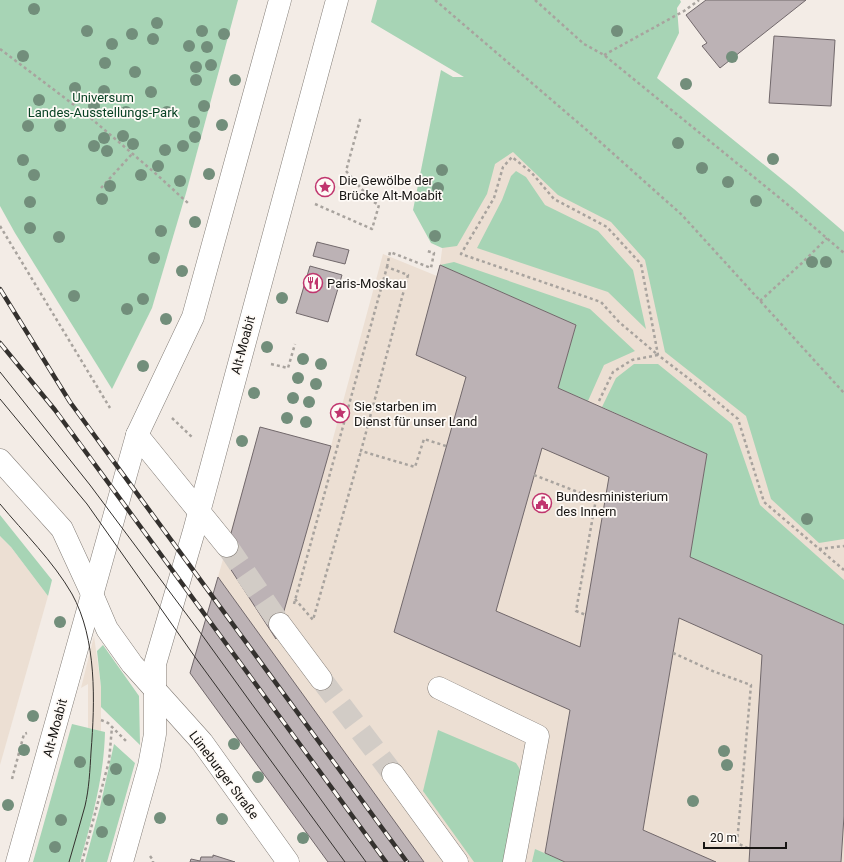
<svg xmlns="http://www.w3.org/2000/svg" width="844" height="862" font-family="Roboto,sans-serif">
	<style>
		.built { fill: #ecdfd3 }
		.green { fill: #a7d4b5 }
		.building { fill: #bcb2b5; stroke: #71686b; fill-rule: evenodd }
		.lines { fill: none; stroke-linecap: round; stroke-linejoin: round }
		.minor-tunnel { stroke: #d2ccc6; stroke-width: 22; stroke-dasharray: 22 11; stroke-linecap: butt }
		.minor-casing { stroke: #837d77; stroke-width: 23 }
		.path { stroke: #a8a39e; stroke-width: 2.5; stroke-dasharray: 3 3; stroke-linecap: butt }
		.minor { stroke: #fff; stroke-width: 22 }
		.tram { stroke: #34312e; stroke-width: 1 }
		.rail-casing { stroke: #34312e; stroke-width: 4.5 }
		.rail { stroke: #fefaf6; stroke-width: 3; stroke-dasharray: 9; stroke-linecap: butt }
		.tree { fill: #728e7b }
		.labels { text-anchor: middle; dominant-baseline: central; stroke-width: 3.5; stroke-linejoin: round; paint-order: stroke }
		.park-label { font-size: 13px; fill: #084224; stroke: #fefaf6 }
		.poi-label { font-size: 13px; fill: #171513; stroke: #fefaf6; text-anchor: start }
		.street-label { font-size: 13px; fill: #171513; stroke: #fefaf6 }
	</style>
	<rect width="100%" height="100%" fill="#f3ece6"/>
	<!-- built -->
	<g class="built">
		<path d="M465,77L555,150L844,460V862H424L218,577L260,427L331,446L383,254L437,276L440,265Z"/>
		<path d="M0,536L11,547L48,596L0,765Z"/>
		<path d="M94,636L101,687V731L88,728V684L81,688Z"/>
	</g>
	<!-- green -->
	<g class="green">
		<path d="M0,0H238L186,193L152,308L112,389L15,233L0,206Z"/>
		<path d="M377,0H680L681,2L677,8L679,33L657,78L794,189L844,232V539L819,543L771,499L746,416L665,352L645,260L611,222L558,195L513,152L495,164L487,194L457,246L442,248L431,243L413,210L441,70L453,77H464L371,22Z"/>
		<path d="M516,171L526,177L545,205L598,231L633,270L646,329L608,292L477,248L502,200L511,176Z"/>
		<path d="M454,262L590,309L635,351L604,365L588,401L558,388L576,325L440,265Z"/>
		<path d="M634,364H658L732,424L760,505L844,580V625L690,557L707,454L602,407L616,378Z"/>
		<path d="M0,515L52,580L48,596L11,547L0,536Z"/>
		<path d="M103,645L139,696L140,745L101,707V687L97,651Z"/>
		<path d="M72,724L105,732C104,777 92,819 80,862H33Z"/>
		<path d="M438,730L516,763L523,774L505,862H474L423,791Z"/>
		<path d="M114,744L135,763L107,862H85L100,807Z"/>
		<path d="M535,849L565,862H532Z"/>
	</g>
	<!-- building -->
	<g class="building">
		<path d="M706,0H806L720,68L702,46L707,43L686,15Z"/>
		<path d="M774,36L835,40L831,106L769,103Z"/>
		<path d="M317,242L349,250L345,264L313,256Z"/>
		<path d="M440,265L576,325L558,388L707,454L690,557L844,625V816L841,862H749L762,655L679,618L643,830L716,862H565L545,853L570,710L394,632L466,377L416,355ZM542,448L609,477L580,647L496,611Z"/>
		<path d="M310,266L342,275L328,322L296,313Z"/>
		<path d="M260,427L331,446L276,639L224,559Z"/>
		<path d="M218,577L424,862H328L190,673Z"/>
		<path d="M213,855L235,862H190L191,859L200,861L201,857H213Z"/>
	</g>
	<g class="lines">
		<!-- minor-tunnel -->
		<g class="minor-tunnel">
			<path d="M227,546L280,624"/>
			<path d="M321,679L393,774"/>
		</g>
		<defs>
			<g id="minor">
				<path d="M137,435L227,546"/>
				<path d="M0,460L62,529L92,594L107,629L132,664L202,742L288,862"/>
				<path d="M280,624L321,679"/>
				<path d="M439,688L538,736L514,862"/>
				<path d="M393,774L457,862"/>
				<path d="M17,862L137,435L193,317L280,0"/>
				<path d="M122,862L149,766L155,734V664L194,531L337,0"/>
			</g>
		</defs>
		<!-- minor casing -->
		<use href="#minor" class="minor-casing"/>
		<!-- path -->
		<g class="path">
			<path d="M435,0L589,132L682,215L844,393"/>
			<path d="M535,0L584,44L604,55L787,204L844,253"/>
			<path d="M0,49L86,114L155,173L189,204"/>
			<path d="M604,55L684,11L699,0"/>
			<path d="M101,188L132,154"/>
			<path d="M315,204L372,229L379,205L372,201L346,171L361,116"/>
			<path d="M0,226L110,408"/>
			<path d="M387,267L390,252L431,268L434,253L427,251"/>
			<path d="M760,301L802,263L827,238"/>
			<path d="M271,364L288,368L295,344"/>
			<path d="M599,401L613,372L632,360L658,355L619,322L601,302L461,254L494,198L503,167L512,157L531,172L554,199L607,227L641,264L658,355L697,385L738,419L764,502L844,570"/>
			<path d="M172,418L193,438"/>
			<path d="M534,475L596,499L576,611L586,615"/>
			<path d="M819,549L844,546"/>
			<path d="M295,599L313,620L361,451"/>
			<path d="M294,604L387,267L408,275L361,451L415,467L424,439L446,446"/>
			<path d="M673,653L715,672L751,685L737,843L750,849"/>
			<path d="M101,720L108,723L128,743"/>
			<path d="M12,779L24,734L27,733"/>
			<path d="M150,856L153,860V862"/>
			<path d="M82,862L109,761L112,727"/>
		</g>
		<!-- minor -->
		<use href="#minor" class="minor"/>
		<!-- tram -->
		<g class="tram">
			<path d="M0,372L90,485L202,635L366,862"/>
			<path d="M0,399L87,504L195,657L345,862"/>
			<path d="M0,504C24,533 53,561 72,594C97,639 95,702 91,752C90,770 89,789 85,806C80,825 74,844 69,862"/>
		</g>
		<defs>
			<g id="rail">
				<path d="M0,289L70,402L407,862"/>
				<path d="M0,343L55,410L386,862"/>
			</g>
		</defs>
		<!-- rail casing -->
		<use href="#rail" class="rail-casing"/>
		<!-- rail -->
		<use href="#rail" class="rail"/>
	</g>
	<!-- trees -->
	<g class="tree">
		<circle cx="34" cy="9" r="6"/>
		<circle cx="157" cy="23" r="6"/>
		<circle cx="87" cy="31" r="6"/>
		<circle cx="202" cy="31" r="6"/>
		<circle cx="617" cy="31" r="6"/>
		<circle cx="132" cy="34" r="6"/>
		<circle cx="224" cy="34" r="6"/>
		<circle cx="153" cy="39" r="6"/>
		<circle cx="112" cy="44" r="6"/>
		<circle cx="189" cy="46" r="6"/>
		<circle cx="207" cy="47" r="6"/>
		<circle cx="23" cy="56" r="6"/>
		<circle cx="732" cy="57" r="6"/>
		<circle cx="105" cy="63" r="6"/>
		<circle cx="211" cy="65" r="6"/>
		<circle cx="196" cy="67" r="6"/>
		<circle cx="135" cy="72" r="6"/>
		<circle cx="196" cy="80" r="6"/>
		<circle cx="235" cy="80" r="6"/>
		<circle cx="686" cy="84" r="6"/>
		<circle cx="75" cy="88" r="6"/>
		<circle cx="104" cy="91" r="6"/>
		<circle cx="151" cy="92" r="6"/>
		<circle cx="39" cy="100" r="6"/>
		<circle cx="94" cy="106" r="6"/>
		<circle cx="204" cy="106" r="6"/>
		<circle cx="126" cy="112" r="6"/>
		<circle cx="167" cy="112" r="6"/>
		<circle cx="194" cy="122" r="6"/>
		<circle cx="222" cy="125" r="6"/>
		<circle cx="28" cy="126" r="6"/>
		<circle cx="60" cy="126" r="6"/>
		<circle cx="123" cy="136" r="6"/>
		<circle cx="195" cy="137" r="6"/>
		<circle cx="104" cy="138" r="6"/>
		<circle cx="678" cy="143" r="6"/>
		<circle cx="133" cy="144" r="6"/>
		<circle cx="94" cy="146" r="6"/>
		<circle cx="183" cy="146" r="6"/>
		<circle cx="165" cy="150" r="6"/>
		<circle cx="107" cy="151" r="6"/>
		<circle cx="773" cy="159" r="6"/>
		<circle cx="23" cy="160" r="6"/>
		<circle cx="158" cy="166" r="6"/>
		<circle cx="702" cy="168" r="6"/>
		<circle cx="442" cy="170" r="6"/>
		<circle cx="209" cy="174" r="6"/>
		<circle cx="34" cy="175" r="6"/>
		<circle cx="141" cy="175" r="6"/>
		<circle cx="180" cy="181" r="6"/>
		<circle cx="728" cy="182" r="6"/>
		<circle cx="110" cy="186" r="6"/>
		<circle cx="438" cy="188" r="6"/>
		<circle cx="102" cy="199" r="6"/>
		<circle cx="756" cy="201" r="6"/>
		<circle cx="30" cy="202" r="6"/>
		<circle cx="195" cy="222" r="6"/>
		<circle cx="30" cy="228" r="6"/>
		<circle cx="161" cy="231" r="6"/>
		<circle cx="435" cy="236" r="6"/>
		<circle cx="59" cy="237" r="6"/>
		<circle cx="154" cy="258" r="6"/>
		<circle cx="812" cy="262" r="6"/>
		<circle cx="826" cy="262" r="6"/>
		<circle cx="182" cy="271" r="6"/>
		<circle cx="74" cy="296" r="6"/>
		<circle cx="282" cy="298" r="6"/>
		<circle cx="143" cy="299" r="6"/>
		<circle cx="127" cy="309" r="6"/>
		<circle cx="166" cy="319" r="6"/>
		<circle cx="267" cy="347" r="6"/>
		<circle cx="303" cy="359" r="6"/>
		<circle cx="321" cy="364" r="6"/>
		<circle cx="143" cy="366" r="6"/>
		<circle cx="298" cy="378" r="6"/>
		<circle cx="316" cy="384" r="6"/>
		<circle cx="254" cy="393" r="6"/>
		<circle cx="293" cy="398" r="6"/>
		<circle cx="309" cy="402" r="6"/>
		<circle cx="287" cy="418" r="6"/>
		<circle cx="306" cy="422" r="6"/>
		<circle cx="242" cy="441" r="6"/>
		<circle cx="807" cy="519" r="6"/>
		<circle cx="60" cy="622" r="6"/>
		<circle cx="33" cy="716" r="6"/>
		<circle cx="234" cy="744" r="6"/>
		<circle cx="24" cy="750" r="6"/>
		<circle cx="724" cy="751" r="6"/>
		<circle cx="80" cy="762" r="6"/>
		<circle cx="727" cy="765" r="6"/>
		<circle cx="116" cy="769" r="6"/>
		<circle cx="258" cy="777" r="6"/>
		<circle cx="109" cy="800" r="6"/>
		<circle cx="693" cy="801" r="6"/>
		<circle cx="8" cy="805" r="6"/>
		<circle cx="160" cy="818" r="6"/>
		<circle cx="222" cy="819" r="6"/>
		<circle cx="61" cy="820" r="6"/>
		<circle cx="102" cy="832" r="6"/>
		<circle cx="303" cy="838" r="6"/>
		<circle cx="55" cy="847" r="6"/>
	</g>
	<!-- icons -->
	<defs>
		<symbol id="sight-ring" viewBox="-11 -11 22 22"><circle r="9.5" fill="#fefaf6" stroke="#c0356e" stroke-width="1.5"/><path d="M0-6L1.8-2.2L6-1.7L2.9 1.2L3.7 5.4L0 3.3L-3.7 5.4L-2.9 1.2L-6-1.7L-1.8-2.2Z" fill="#c0356e"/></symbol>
		<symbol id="restaurant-ring" viewBox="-11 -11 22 22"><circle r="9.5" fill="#fefaf6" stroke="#c0356e" stroke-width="1.5"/><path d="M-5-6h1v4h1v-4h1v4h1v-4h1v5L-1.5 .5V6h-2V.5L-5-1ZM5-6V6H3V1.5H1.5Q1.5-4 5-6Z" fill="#c0356e"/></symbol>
		<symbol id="civic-ring" viewBox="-11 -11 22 22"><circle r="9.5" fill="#fefaf6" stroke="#c0356e" stroke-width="1.5"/><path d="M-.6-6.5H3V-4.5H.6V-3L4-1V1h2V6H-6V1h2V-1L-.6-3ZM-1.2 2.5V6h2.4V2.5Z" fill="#c0356e"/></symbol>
	</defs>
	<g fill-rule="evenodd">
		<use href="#sight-ring" x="314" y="176" width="22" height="22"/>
		<use href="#restaurant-ring" x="302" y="272" width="22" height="22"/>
		<use href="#sight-ring" x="329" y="402" width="22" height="22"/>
		<use href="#civic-ring" x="531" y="492" width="22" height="22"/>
	</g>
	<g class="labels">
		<!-- park labels -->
		<g class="park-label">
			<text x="103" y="97">Universum<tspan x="103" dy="15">Landes-Ausstellungs-Park</tspan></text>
		</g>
		<!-- poi labels -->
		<g class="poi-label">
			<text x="339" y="180">Die Gewölbe der<tspan x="339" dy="15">Brücke Alt-Moabit</tspan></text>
			<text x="327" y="283">Paris-Moskau</text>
			<text x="354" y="406">Sie starben im<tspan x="354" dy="15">Dienst für unser Land</tspan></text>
			<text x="556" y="496">Bundesministerium<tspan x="556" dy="15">des Innern</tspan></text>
		</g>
		<!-- street labels -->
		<g class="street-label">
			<text transform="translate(243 345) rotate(-75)">Alt-Moabit</text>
			<text transform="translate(55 728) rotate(-75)">Alt-Moabit</text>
			<text transform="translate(224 775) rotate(53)">Lüneburger Straße</text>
		</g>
	</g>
	<!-- scale -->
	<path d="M704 842v6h82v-6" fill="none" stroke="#171513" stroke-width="2"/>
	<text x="710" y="842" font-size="12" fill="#171513" stroke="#fefaf6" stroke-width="3" paint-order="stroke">20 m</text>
</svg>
